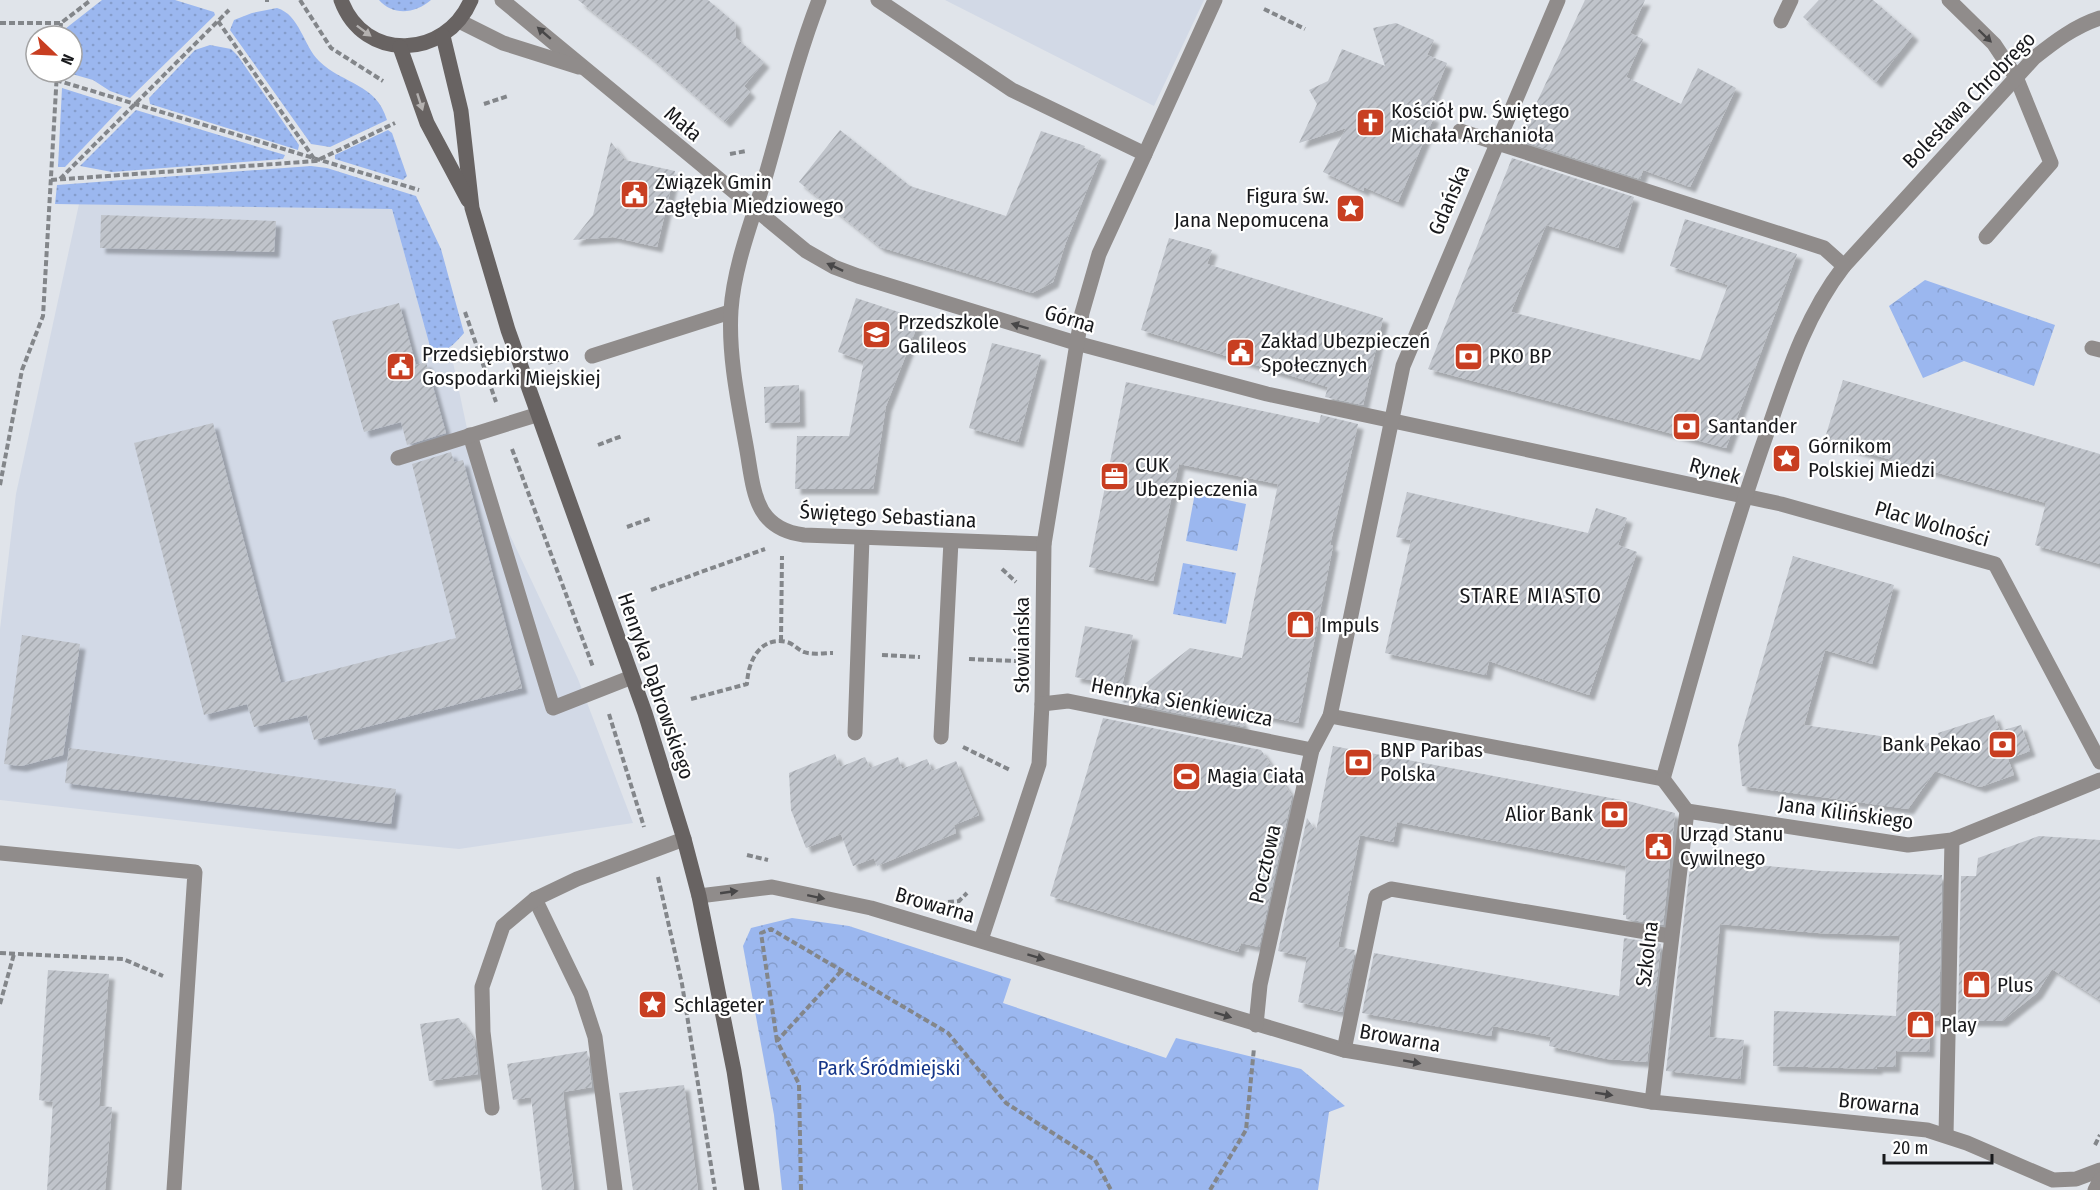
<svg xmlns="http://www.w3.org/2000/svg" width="2100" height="1190" font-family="'Fira Sans Condensed',sans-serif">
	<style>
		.built { fill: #d2d9e6 }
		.grass { fill: url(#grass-dots) }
		.park { fill: url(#park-crowns) }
		.building { fill: url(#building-hatch); filter: url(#shadow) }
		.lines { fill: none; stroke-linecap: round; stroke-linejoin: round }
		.path { stroke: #83868a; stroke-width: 4; stroke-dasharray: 6 3; stroke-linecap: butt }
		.lane { stroke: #908c8b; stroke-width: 15 }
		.street { stroke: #908c8b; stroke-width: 15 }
		.secondary { stroke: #686362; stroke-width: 15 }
		.oneway { fill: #b4b1b0 }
		.oneway2 { fill: #484748 }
		.labels { text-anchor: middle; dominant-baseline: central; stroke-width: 4.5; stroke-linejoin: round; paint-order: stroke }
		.street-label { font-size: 21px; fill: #18191c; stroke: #fff }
		.poi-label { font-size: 21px; fill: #18191c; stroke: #fff; text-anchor: start }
		.park-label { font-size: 21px; fill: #153689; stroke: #fff }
		.neighbourhood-label { font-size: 22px; letter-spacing: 1.5px; fill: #18191c; stroke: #fff }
	</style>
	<defs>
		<pattern id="grass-dots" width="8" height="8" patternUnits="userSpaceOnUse" patternTransform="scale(1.5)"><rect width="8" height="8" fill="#9bb7ef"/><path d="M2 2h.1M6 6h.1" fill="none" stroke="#859dcc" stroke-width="1.8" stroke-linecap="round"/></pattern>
		<pattern id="park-crowns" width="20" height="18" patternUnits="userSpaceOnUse" patternTransform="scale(1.5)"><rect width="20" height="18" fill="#9bb7ef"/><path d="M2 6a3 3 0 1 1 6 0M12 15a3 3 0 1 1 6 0" fill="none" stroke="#859dcc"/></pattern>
		<pattern id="building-hatch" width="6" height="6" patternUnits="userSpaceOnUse" patternTransform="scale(1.5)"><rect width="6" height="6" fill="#c0c4cb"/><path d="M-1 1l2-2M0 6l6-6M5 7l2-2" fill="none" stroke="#a4a8ae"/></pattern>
		<filter id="shadow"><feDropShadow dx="5.5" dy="5.5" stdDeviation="1.5" flood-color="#0004"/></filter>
	</defs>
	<rect width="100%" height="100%" fill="#e0e4ea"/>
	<!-- built -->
	<g class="built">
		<path d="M945,0H1204L1154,106Z"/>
		<path d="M79,204L392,209L431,350L439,352L450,348L473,457L578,679L633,823L459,849L264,830L0,800V629L16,494Z"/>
	</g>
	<!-- grass -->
	<g class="grass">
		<path d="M102,0H175L214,12L215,15L130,98L110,91L93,80L65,72H72V36H65V29Z"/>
		<path d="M379,0H431C415,14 393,16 379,0Z"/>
		<path d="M277,8C300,15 303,45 319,61C344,85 376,83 387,120L330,147L311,144L230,30L234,20L252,13Z"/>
		<path d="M210,45L231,49L238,56L299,145L298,150L150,104L149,98L195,50Z"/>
		<path d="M62,88L122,107L65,167H58Z"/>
		<path d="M136,110L285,155L283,159L112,172L80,166Z"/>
		<path d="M388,130L392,133L407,176L403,180L335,159V155Z"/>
		<path d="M311,166L327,168L416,196L441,249L464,333C454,344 447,354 431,350L392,209L55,204L57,185Z"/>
		<path d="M1183,563L1236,573L1226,624L1173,614Z"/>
	</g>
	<!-- park -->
	<g class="park">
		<path d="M1925,280L2055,325L2034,386L1964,361L1923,378L1889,306Z"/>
		<path d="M1195,493L1246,504L1237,551L1186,541Z"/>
		<path d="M792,918L849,926L1011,979L1003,1003L1166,1058L1176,1038L1301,1069L1345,1106L1329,1112L1318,1190H782L774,1115L743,946L751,928Z"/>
	</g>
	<!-- building -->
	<g class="building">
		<path d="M578,0H708L735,23L736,38L764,62L744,86L750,92L725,122L649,56Z"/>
		<path d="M1585,0H1645L1630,33L1643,39L1626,77L1681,104L1698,68L1736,88L1690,187L1643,170L1640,179L1519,140Z"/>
		<path d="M1819,0H1873L1913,35L1876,82L1803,17Z"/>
		<path d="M1396,23L1434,40L1427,55L1447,63L1426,114L1434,117L1398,202L1364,187V191L1323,172L1346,128L1299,143L1317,104L1309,90L1328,81L1342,49L1385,66L1373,28Z"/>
		<path d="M840,130L910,186L1006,216L1041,131L1085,146L1084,148L1101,155L1066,242L1053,282L1032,293L880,247L799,182Z"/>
		<path d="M611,142L625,160L675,171L657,247L613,237L573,240L593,215Z"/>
		<path d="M1512,158L1634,197L1618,248L1546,225L1511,312L1700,360L1728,285L1670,266L1685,219L1797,254L1726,448L1428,369Z"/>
		<path d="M101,215L276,221L274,252L100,248Z"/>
		<path d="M1169,238L1212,250L1207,264L1383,318L1363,405L1325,397L1328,387L1141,330Z"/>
		<path d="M856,298L920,319L886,406L873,489H795L797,436H849L864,361L838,352Z"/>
		<path d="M399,303L416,365L426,362L446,433L407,445L401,422L364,432L332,321Z"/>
		<path d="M992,343L1041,355L1018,442L969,428Z"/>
		<path d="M1843,380L2100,454V564L2035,545L2046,503L1824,441Z"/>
		<path d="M1126,382L1319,423L1321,415L1358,424L1330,545L1333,546L1298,723L1233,709L1245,727L1122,702L1190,648L1242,658L1278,484L1179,464L1153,581L1089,567Z"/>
		<path d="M799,385L800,422L765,423L764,387Z"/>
		<path d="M213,423L281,683L456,638L412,464L451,452L454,462L463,460L522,688L314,740L307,715L254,727L247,704L204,715L134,443Z"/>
		<path d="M1407,492L1588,533L1596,508L1627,518L1618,545L1637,552L1589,695L1489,661L1486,675L1385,653L1411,540L1396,537Z"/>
		<path d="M1793,556L1894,585L1872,664L1825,650L1804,725L1942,745L1938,733L1994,715L2000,731L2021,725L2030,751L2008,759L2014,775L1980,787L1935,771L1908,809L1742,786L1738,745Z"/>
		<path d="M1085,626L1133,635L1122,686L1075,677Z"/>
		<path d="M22,635L80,644L63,755L21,766L4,764Z"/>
		<path d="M1103,718L1261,750L1292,796L1259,947L1241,943L1238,952L1050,896Z"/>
		<path d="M1333,746L1632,802L1675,813L1663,925L1626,919V915H1623L1626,866L1397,822L1393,842L1360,835L1338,947L1355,950L1342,1012L1298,1002L1307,957L1278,951L1307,818L1316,831Z"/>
		<path d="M69,748L396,789L391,824L65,783Z"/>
		<path d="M835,754L840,767L865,757L870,768L898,757L902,769L927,759L932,771L956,761L979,815L954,825L956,833L877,866L874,858L853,866L841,834L806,848L791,810L789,773Z"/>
		<path d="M2039,836L2100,840V1000L2052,969L2037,993L2002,1021H1958L1961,876H1976L1978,858Z"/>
		<path d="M1691,859L1822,871L1942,875L1939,1021H1930L1929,1052L1896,1051L1895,1067H1877V1069L1773,1066L1774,1011L1896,1016L1900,936L1818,933L1720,924L1709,1037L1744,1040L1740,1079L1666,1071Z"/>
		<path d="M1624,938L1661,944L1647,1062L1607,1059L1549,1046L1551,1037L1493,1026L1491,1036L1362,1013L1374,953L1619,996Z"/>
		<path d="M48,970L109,974L99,1106L112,1107L105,1190H47L53,1102L39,1100Z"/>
		<path d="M459,1018L474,1040L478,1074L429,1081L420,1024Z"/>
		<path d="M587,1051L592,1087L563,1092L574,1190H542L531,1097L513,1100L507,1064Z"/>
		<path d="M684,1085L698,1190H633L619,1093Z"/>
	</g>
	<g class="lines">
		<!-- path -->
		<g class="path">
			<path d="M300,0L331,48L383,81"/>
			<path d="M267,2V0"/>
			<path d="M1264,9L1305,29"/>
			<path d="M218,21L315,160"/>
			<path d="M0,23H61L91,0"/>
			<path d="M60,36L61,23"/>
			<path d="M56,80L419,190"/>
			<path d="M484,104L508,96"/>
			<path d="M730,154L746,151"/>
			<path d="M60,179L229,10"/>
			<path d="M51,180L316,161L395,123"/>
			<path d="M465,312L496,402"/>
			<path d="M548,363L567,357"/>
			<path d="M598,445L622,436"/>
			<path d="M512,449L593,667"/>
			<path d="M0,485L22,370L43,316L57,72"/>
			<path d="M627,527L652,518"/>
			<path d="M1002,569L1016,582"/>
			<path d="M651,590L765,549"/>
			<path d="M781,641L782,556"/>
			<path d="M882,655L920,657"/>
			<path d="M969,659L1016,661"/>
			<path d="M691,699L747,684C748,661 760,636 787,642C794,644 798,650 804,652C812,655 825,653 833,653"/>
			<path d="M609,714L644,827"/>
			<path d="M963,747L1010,770"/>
			<path d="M747,855L768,860"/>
			<path d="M658,877L682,984L715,1190"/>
			<path d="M948,902L959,901L967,893"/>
			<path d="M0,953L123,959L163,976"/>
			<path d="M0,1004L14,954"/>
			<path d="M777,1041L761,933L771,929L948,1033L1006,1103L1095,1160L1111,1190"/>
			<path d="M2095,1145L2100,1135"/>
			<path d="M801,1190L799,1084L777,1041L843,969"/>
			<path d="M1210,1190L1246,1130L1254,1048"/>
		</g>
		<!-- lane -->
		<g class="lane">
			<path d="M1986,237L2051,163L2016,77"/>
			<path d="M2092,348L2100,350"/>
			<path d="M592,356L730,312"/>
			<path d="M470,435L553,708L632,677"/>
			<path d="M398,458L536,415"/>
			<path d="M855,733L862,538"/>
			<path d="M941,737L951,541"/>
			<path d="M535,899L581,994L595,1037L615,1190"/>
			<path d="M1344,1050L1376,896L1391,889L1670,936"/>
			<path d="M492,1108L483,1032L482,987L503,926L535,899L577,879L684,839"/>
		</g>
		<!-- street -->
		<g class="street">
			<path d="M502,0L806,251L834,267L858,276L1076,343L1267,394L1781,504L1995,564L2100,762"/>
			<path d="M819,0C797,57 782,119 765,178C752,221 734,266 731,310C728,356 739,406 747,451C754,492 755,529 804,535L1044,544"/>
			<path d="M878,0L1012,90L1145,154L1099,254L1082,313L1044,544L1042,704L1039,764L981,940"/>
			<path d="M1949,0L1994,44L2016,77"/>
			<path d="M459,21L503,43L579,67"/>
			<path d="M1781,21L1791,0"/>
			<path d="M1460,131L1824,248L1844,266L2034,58C2054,42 2075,26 2100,18"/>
			<path d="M1145,154L1215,0"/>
			<path d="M1042,704L1068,701L1312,750"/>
			<path d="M1330,716L1663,779"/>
			<path d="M1663,779C1696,662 1727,545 1768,430C1788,372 1806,315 1844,266"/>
			<path d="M1663,779L1687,811L1908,845L1952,840L2100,780"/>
			<path d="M0,853L195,872L174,1190"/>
			<path d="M699,896L772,887L871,908L1344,1050L1652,1102L1927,1130L1967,1143L2053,1180L2076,1179L2100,1170"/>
			<path d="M1256,1025L1260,985L1312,750L1330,716L1403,366L1558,0"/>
			<path d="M1652,1102L1687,811"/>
			<path d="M1946,1135L1952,840"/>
			<path d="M2095,1190L2100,1180"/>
		</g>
		<!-- secondary -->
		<g class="secondary">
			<path d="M341,0C364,63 446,59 471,0"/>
			<path d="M443,36L461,111L472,208L508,330L645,713L684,839L699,896L734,1071L752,1190"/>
			<path d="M400,47L427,123L468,200"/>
		</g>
	</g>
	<!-- one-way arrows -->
	<defs><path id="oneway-solid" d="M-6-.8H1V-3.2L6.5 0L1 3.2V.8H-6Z" transform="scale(1.5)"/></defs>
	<g class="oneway">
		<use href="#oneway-solid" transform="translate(364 31) rotate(37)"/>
		<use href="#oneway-solid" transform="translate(420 102) rotate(72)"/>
	</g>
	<g class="oneway2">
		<use href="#oneway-solid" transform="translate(544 33) rotate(-139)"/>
		<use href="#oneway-solid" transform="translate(1985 36) rotate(44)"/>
		<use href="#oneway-solid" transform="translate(835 267) rotate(-155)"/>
		<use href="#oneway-solid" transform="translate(1020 326) rotate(-163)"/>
		<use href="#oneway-solid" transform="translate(729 892) rotate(-8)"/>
		<use href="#oneway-solid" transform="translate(816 897) rotate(12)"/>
		<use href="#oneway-solid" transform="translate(1036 957) rotate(17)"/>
		<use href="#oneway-solid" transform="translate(1223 1015) rotate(17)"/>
		<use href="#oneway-solid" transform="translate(1412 1062) rotate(10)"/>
		<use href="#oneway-solid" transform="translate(1604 1094) rotate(9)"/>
	</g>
	<!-- icons -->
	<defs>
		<symbol id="church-square" viewBox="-11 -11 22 22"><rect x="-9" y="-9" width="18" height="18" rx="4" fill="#c83e21" stroke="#fff"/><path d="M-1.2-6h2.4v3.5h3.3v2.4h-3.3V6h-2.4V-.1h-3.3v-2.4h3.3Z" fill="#fff"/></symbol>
		<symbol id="civic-square" viewBox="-11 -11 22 22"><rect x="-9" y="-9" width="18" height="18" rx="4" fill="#c83e21" stroke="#fff"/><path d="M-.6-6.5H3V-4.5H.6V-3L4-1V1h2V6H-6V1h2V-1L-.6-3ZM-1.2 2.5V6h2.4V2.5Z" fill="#fff"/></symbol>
		<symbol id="sight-square" viewBox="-11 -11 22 22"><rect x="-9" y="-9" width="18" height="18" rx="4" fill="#c83e21" stroke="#fff"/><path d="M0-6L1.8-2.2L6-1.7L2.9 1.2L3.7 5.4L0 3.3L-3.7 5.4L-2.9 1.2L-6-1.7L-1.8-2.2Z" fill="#fff"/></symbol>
		<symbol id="school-square" viewBox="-11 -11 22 22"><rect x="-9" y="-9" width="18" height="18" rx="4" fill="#c83e21" stroke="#fff"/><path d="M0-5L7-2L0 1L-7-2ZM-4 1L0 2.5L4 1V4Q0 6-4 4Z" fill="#fff"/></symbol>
		<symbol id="bank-square" viewBox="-11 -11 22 22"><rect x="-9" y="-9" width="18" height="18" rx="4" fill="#c83e21" stroke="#fff"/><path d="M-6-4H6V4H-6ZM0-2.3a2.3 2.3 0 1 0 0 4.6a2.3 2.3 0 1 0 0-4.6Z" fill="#fff"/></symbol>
		<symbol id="office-square" viewBox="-11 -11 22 22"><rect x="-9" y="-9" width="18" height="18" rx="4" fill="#c83e21" stroke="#fff"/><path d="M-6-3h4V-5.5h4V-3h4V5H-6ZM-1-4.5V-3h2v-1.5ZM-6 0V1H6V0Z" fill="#fff"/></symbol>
		<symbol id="shop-square" viewBox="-11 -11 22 22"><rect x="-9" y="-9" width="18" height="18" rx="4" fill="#c83e21" stroke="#fff"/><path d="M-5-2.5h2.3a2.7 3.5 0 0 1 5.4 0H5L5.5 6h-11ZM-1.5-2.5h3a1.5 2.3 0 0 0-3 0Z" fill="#fff"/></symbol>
		<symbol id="stadium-square" viewBox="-11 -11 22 22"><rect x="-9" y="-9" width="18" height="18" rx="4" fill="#c83e21" stroke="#fff"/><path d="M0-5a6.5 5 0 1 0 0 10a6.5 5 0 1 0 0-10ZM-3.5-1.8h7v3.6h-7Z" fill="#fff"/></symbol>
	</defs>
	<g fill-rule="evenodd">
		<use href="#church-square" x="1354" y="106" width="33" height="33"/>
		<use href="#civic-square" x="618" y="178" width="33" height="33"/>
		<use href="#sight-square" x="1334" y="192" width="33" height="33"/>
		<use href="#school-square" x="860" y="318" width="33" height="33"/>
		<use href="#civic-square" x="1224" y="336" width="33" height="33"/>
		<use href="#bank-square" x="1452" y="340" width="33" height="33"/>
		<use href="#civic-square" x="384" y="350" width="33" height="33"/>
		<use href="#bank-square" x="1670" y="410" width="33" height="33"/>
		<use href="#sight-square" x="1770" y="442" width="33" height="33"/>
		<use href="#office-square" x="1098" y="460" width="33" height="33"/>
		<use href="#shop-square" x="1284" y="608" width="33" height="33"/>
		<use href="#bank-square" x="1986" y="728" width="33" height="33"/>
		<use href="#bank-square" x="1342" y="746" width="33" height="33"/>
		<use href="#stadium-square" x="1170" y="760" width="33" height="33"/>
		<use href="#bank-square" x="1598" y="798" width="33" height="33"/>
		<use href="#civic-square" x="1642" y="830" width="33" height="33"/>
		<use href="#shop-square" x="1960" y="968" width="33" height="33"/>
		<use href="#sight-square" x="636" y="988" width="33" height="33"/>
		<use href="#shop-square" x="1904" y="1008" width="33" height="33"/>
	</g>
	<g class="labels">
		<!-- street labels -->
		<g class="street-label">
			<text transform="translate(1969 100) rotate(-46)">Bolesława Chrobrego</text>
			<text transform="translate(683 124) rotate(40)">Mała</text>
			<text transform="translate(1449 200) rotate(-67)">Gdańska</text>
			<text transform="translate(1070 319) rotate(16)">Górna</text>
			<text transform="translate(1715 471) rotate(15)">Rynek</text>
			<text transform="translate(888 516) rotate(3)">Świętego Sebastiana</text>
			<text transform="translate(1932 524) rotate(16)">Plac Wolności</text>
			<text transform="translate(1022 645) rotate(-90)">Słowiańska</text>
			<text transform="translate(656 686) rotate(71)">Henryka Dąbrowskiego</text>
			<text transform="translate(1182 702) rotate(11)">Henryka Sienkiewicza</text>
			<text transform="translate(1846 813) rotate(8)">Jana Kilińskiego</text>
			<text transform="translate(1265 864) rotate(-77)">Pocztowa</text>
			<text transform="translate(935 905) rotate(16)">Browarna</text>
			<text transform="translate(1647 954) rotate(-83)">Szkolna</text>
			<text transform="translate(1400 1038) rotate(10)">Browarna</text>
			<text transform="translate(1879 1104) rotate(6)">Browarna</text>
		</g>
		<!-- poi labels -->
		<g class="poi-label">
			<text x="1391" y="111">Kościół pw. Świętego<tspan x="1391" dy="24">Michała Archanioła</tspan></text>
			<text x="655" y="182">Związek Gmin<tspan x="655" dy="24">Zagłębia Miedziowego</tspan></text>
			<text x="1329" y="196" text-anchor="end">Figura św.<tspan x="1329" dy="24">Jana Nepomucena</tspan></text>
			<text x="898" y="322">Przedszkole<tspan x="898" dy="24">Galileos</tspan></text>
			<text x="1261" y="341">Zakład Ubezpieczeń<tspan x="1261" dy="24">Społecznych</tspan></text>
			<text x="422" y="354">Przedsiębiorstwo<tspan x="422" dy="24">Gospodarki Miejskiej</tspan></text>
			<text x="1489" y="356">PKO BP</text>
			<text x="1708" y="426">Santander</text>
			<text x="1808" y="446">Górnikom<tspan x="1808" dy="24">Polskiej Miedzi</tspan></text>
			<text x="1135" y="465">CUK<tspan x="1135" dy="24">Ubezpieczenia</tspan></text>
			<text x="1321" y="625">Impuls</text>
			<text x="1981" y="744" text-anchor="end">Bank Pekao</text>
			<text x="1380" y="750">BNP Paribas<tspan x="1380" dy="24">Polska</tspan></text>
			<text x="1207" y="776">Magia Ciała</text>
			<text x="1593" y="814" text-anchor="end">Alior Bank</text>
			<text x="1680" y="834">Urząd Stanu<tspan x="1680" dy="24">Cywilnego</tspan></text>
			<text x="1997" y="985">Plus</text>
			<text x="674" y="1005">Schlageter</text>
			<text x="1941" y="1025">Play</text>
		</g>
		<!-- park labels -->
		<g class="park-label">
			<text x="889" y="1068">Park Śródmiejski</text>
		</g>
		<!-- neighbourhood labels -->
		<g class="neighbourhood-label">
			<text x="1531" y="595">STARE MIASTO</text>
		</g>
	</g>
	<!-- north arrow -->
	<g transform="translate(54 54) rotate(113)"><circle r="28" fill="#ffffff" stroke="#a3a3a4" stroke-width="1.5"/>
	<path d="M0-4.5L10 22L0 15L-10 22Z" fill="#c83e21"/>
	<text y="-9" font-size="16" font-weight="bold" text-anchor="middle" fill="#18191c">N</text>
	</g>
	<!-- scale -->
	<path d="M1884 1154v9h108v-9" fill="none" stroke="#18191c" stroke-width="3"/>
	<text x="1893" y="1154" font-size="18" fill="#18191c" stroke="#ffffff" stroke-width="4.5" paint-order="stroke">20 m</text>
</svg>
